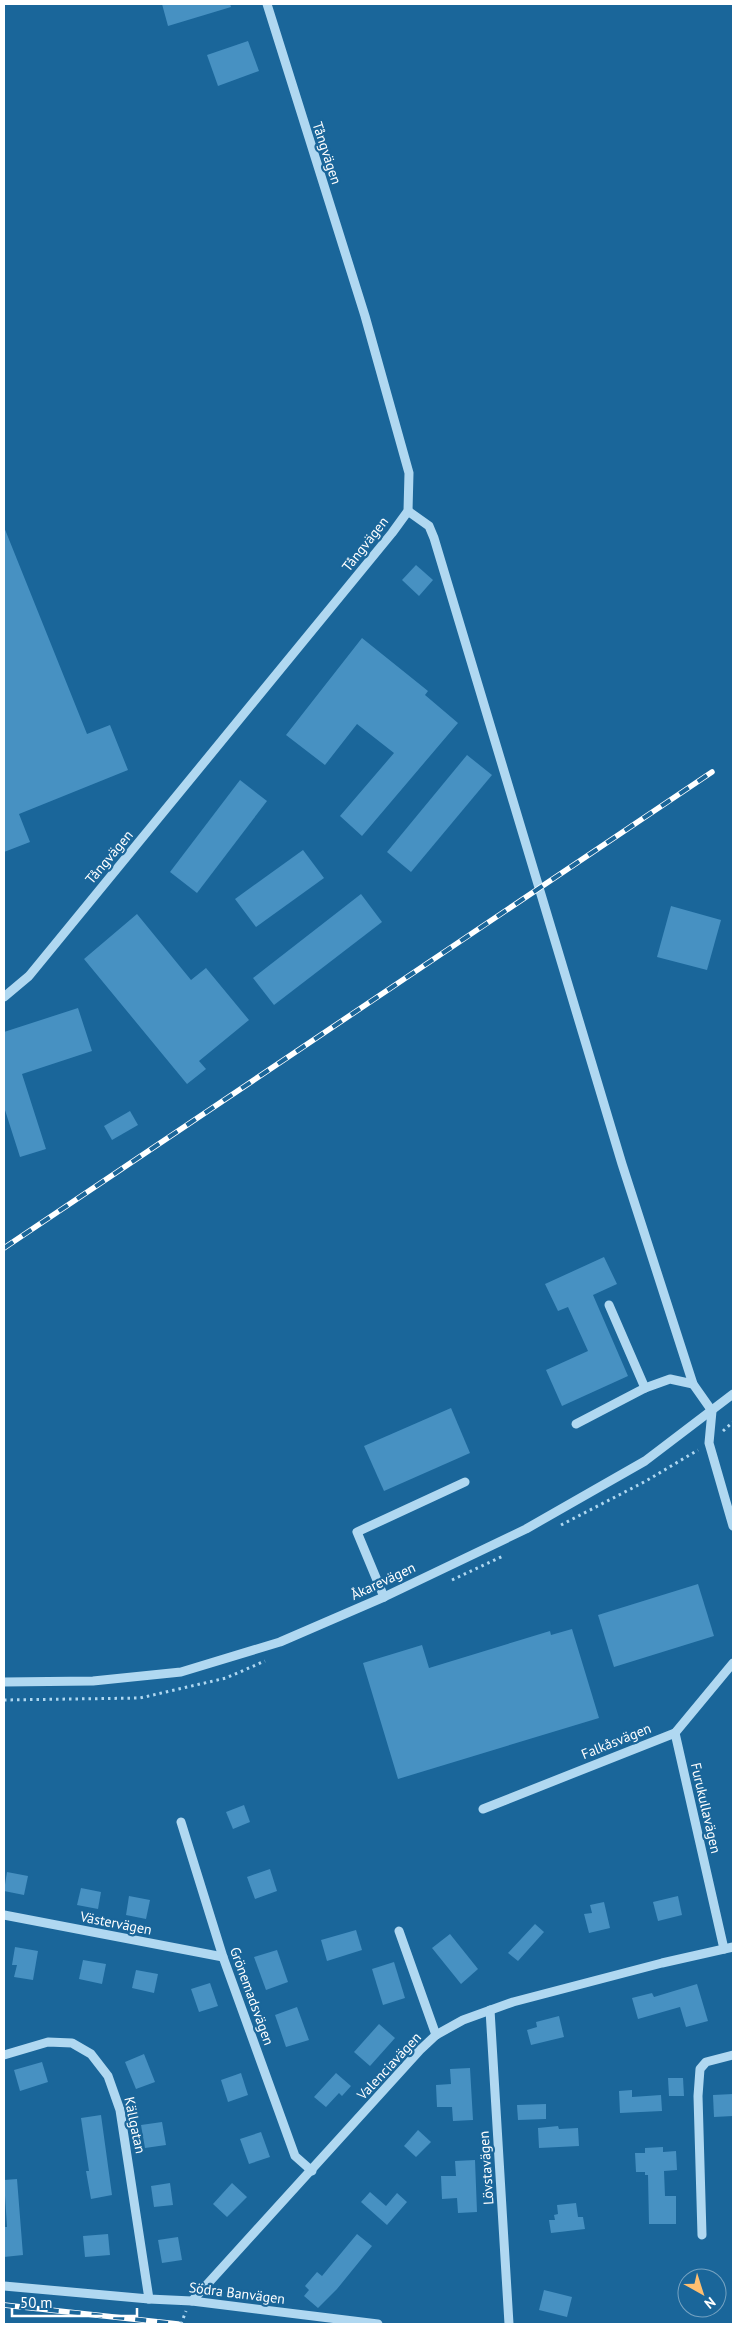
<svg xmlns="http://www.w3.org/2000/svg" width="737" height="2328" font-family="'PT Sans',sans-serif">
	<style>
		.building { fill: #4791c2 }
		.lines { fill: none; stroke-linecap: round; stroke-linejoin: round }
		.path { stroke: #b0d8f1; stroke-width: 3; stroke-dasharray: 2.5 4; stroke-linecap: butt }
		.minor { stroke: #b0d8f1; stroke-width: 9 }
		.rail-casing { stroke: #fff; stroke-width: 5.5 }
		.rail { stroke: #1a669a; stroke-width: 4; stroke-dasharray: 11; stroke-linecap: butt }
		.labels { text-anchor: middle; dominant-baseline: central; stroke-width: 4.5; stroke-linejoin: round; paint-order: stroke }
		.street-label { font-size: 14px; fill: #fff; stroke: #1a669a }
	</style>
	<rect width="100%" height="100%" fill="#1a669a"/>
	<!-- building -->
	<g class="building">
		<path d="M162,4H230L231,7L168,26Z"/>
		<path d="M248,41L259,71L218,86L207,55Z"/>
		<path d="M4,527L87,734L110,725L128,770L19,814L30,842L4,852Z"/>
		<path d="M416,565L433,580L419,596L402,580Z"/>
		<path d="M362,638L428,691L425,695L458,723L362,836L340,816L394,753L357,724L325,765L286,735Z"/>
		<path d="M467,755L492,775L411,872L387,852Z"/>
		<path d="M240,780L267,801L197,893L170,872Z"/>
		<path d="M303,850L324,878L256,927L235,899Z"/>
		<path d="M361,894L382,922L274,1005L253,978Z"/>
		<path d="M671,906L721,920L707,970L657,957Z"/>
		<path d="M137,914L191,980L206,968L249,1020L199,1061L206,1069L187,1084L84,959Z"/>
		<path d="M78,1008L92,1051L22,1074L46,1149L20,1157L4,1107V1032Z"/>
		<path d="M130,1111L138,1125L112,1140L104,1126Z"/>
		<path d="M604,1257L617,1284L593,1295L628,1376L562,1406L546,1370L588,1351L568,1307L558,1311L545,1284Z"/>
		<path d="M451,1408L470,1453L384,1491L364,1446Z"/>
		<path d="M698,1584L714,1636L614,1667L598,1615Z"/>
		<path d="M572,1629L599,1718L398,1779L363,1663L422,1645L429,1668L550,1631L551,1635Z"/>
		<path d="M244,1805L250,1822L233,1829L226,1812Z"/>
		<path d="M270,1869L277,1891L255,1899L247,1877Z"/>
		<path d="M7,1872L28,1876L24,1895L4,1891Z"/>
		<path d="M81,1888L101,1892L98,1909L77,1905Z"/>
		<path d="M129,1896L150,1900L146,1919L126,1915Z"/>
		<path d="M678,1896L682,1915L658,1921L653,1902Z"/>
		<path d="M604,1902L610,1928L589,1933L584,1914L592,1913L590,1905Z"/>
		<path d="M535,1924L544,1932L518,1961L508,1953Z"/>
		<path d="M356,1930L362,1950L327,1961L321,1940Z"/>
		<path d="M450,1934L478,1969L461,1984L432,1948Z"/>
		<path d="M15,1947L38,1951L33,1980L14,1977L17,1965H12Z"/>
		<path d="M277,1950L288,1982L266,1990L254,1957Z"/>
		<path d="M83,1960L106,1964L102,1984L79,1979Z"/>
		<path d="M394,1962L405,1998L383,2005L372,1969Z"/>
		<path d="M136,1970L158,1974L154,1993L132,1988Z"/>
		<path d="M210,1983L218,2006L199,2012L191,1989Z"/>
		<path d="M697,1984L708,2021L686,2027L680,2007L638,2019L632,1998L652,1993L654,1997Z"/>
		<path d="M297,2007L309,2040L286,2047L275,2015Z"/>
		<path d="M559,2016L564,2037L531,2045L527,2030L537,2027L536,2022Z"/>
		<path d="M379,2024L395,2038L370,2066L354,2052Z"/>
		<path d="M144,2054L155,2082L136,2089L125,2062Z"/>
		<path d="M42,2062L48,2082L20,2091L14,2070Z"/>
		<path d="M470,2068L473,2120L453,2121L452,2107H437L436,2085L451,2084L450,2069Z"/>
		<path d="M241,2073L248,2095L228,2102L221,2080Z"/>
		<path d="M336,2073L351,2086L342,2096L339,2093L326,2107L314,2097Z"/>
		<path d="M668,2078H683L684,2096H669Z"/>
		<path d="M632,2090V2097L661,2095L662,2111L620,2113L619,2091Z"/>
		<path d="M733,2094V2116L714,2117L713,2095Z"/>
		<path d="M546,2104V2119L518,2120L517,2105Z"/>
		<path d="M101,2115L112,2195L91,2199L86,2171H89L81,2118Z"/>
		<path d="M162,2122L166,2145L145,2148L141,2125Z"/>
		<path d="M558,2126L559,2129L578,2128L579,2146L539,2148L538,2128Z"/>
		<path d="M418,2130L431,2142L416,2157L404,2146Z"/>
		<path d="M261,2132L270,2157L249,2164L240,2139Z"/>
		<path d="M663,2147V2152L676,2151L677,2170L664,2171L665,2196H676V2224H649L648,2175H645V2172H636L635,2153H645V2148Z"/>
		<path d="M475,2160L477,2212L458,2213L457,2198L442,2199L441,2176H456L455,2161Z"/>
		<path d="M17,2179L23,2255L4,2257V2227H7L4,2180Z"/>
		<path d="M170,2183L173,2205L154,2207L151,2186Z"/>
		<path d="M232,2183L247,2197L227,2217L213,2204Z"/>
		<path d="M370,2192L386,2206L397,2193L407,2202L387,2225L361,2202Z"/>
		<path d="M576,2203L578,2217H583L585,2229L551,2233L549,2220H555L554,2215L558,2214L557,2205Z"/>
		<path d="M108,2234L110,2255L85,2257L83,2236Z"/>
		<path d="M357,2234L372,2246L337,2289L318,2308L304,2296L309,2290L305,2286L317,2272L322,2276Z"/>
		<path d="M178,2237L182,2260L162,2263L158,2240Z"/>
		<path d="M544,2290L572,2297L567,2317L539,2310Z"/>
	</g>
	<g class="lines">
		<!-- path -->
		<g class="path">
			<path d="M723,1431L733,1422"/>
			<path d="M561,1525L646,1481L698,1450"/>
			<path d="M452,1580L503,1556"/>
			<path d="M4,1700L140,1698L226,1678L265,1661"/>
			<path d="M181,2324L186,2311"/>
		</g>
		<!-- minor -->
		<g class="minor">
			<path d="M408,511L429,526L434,538L622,1164L693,1384L712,1411L709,1443L733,1526"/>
			<path d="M4,997L29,976L392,533L408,511L409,473L365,316L267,4"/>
			<path d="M609,1305L645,1388"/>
			<path d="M576,1424L645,1388L670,1379L693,1384"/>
			<path d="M384,1597L357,1532L465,1482"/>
			<path d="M4,1682L93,1681L181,1672L280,1642L384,1597L526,1529L645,1461L733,1394"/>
			<path d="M675,1733L724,1949"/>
			<path d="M483,1809L675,1733L733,1663"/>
			<path d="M181,1822L223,1957L295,2156L312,2171"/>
			<path d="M4,1915L223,1957"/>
			<path d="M399,1931L436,2035"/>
			<path d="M490,2010L509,2324"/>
			<path d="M4,2055L48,2042L72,2043L91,2054L108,2076L120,2110L149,2299"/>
			<path d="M702,2235L698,2096L700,2069L706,2062L733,2055"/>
			<path d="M4,2286L149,2299L192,2301L378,2324"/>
			<path d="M192,2301L420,2050L436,2035L463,2020L513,2002L662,1963L733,1947"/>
		</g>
		<defs>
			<g id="rail">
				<path d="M4,1248L712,772"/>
				<path d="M4,2305L178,2324"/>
			</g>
		</defs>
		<!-- rail casing -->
		<use href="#rail" class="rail-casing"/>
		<!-- rail -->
		<use href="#rail" class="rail"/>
	</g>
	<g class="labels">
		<!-- street labels -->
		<g class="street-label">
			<text transform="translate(327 153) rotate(72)">Tångvägen</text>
			<text transform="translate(365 544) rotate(-52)">Tångvägen</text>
			<text transform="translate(109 857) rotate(-50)">Tångvägen</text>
			<text transform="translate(383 1581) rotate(-25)">Åkarevägen</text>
			<text transform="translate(616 1741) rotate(-22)">Falkåsvägen</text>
			<text transform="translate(706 1808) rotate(77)">Furukullavägen</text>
			<text transform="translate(116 1923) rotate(11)">Västervägen</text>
			<text transform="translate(252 1996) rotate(70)">Grönemadsvägen</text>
			<text transform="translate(389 2066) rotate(-47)">Valenciavägen</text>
			<text transform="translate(135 2125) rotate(78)">Källgatan</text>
			<text transform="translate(486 2168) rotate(-94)">Lövstavägen</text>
			<text transform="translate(237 2293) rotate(7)">Södra Banvägen</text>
		</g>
	</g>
	<!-- border -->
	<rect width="737" height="2328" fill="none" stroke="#ffffff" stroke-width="10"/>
	<!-- north arrow -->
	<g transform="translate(702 2293) rotate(141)"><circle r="24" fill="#1a669a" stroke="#76a3c2"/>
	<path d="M0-4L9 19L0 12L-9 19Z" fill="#ffbf70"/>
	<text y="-8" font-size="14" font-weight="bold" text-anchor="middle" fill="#ffffff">N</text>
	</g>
	<!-- scale -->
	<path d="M12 2308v8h125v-8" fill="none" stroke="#ffffff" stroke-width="2.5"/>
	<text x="20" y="2308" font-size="15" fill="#ffffff" stroke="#1a669a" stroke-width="4" paint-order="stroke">50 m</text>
</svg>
